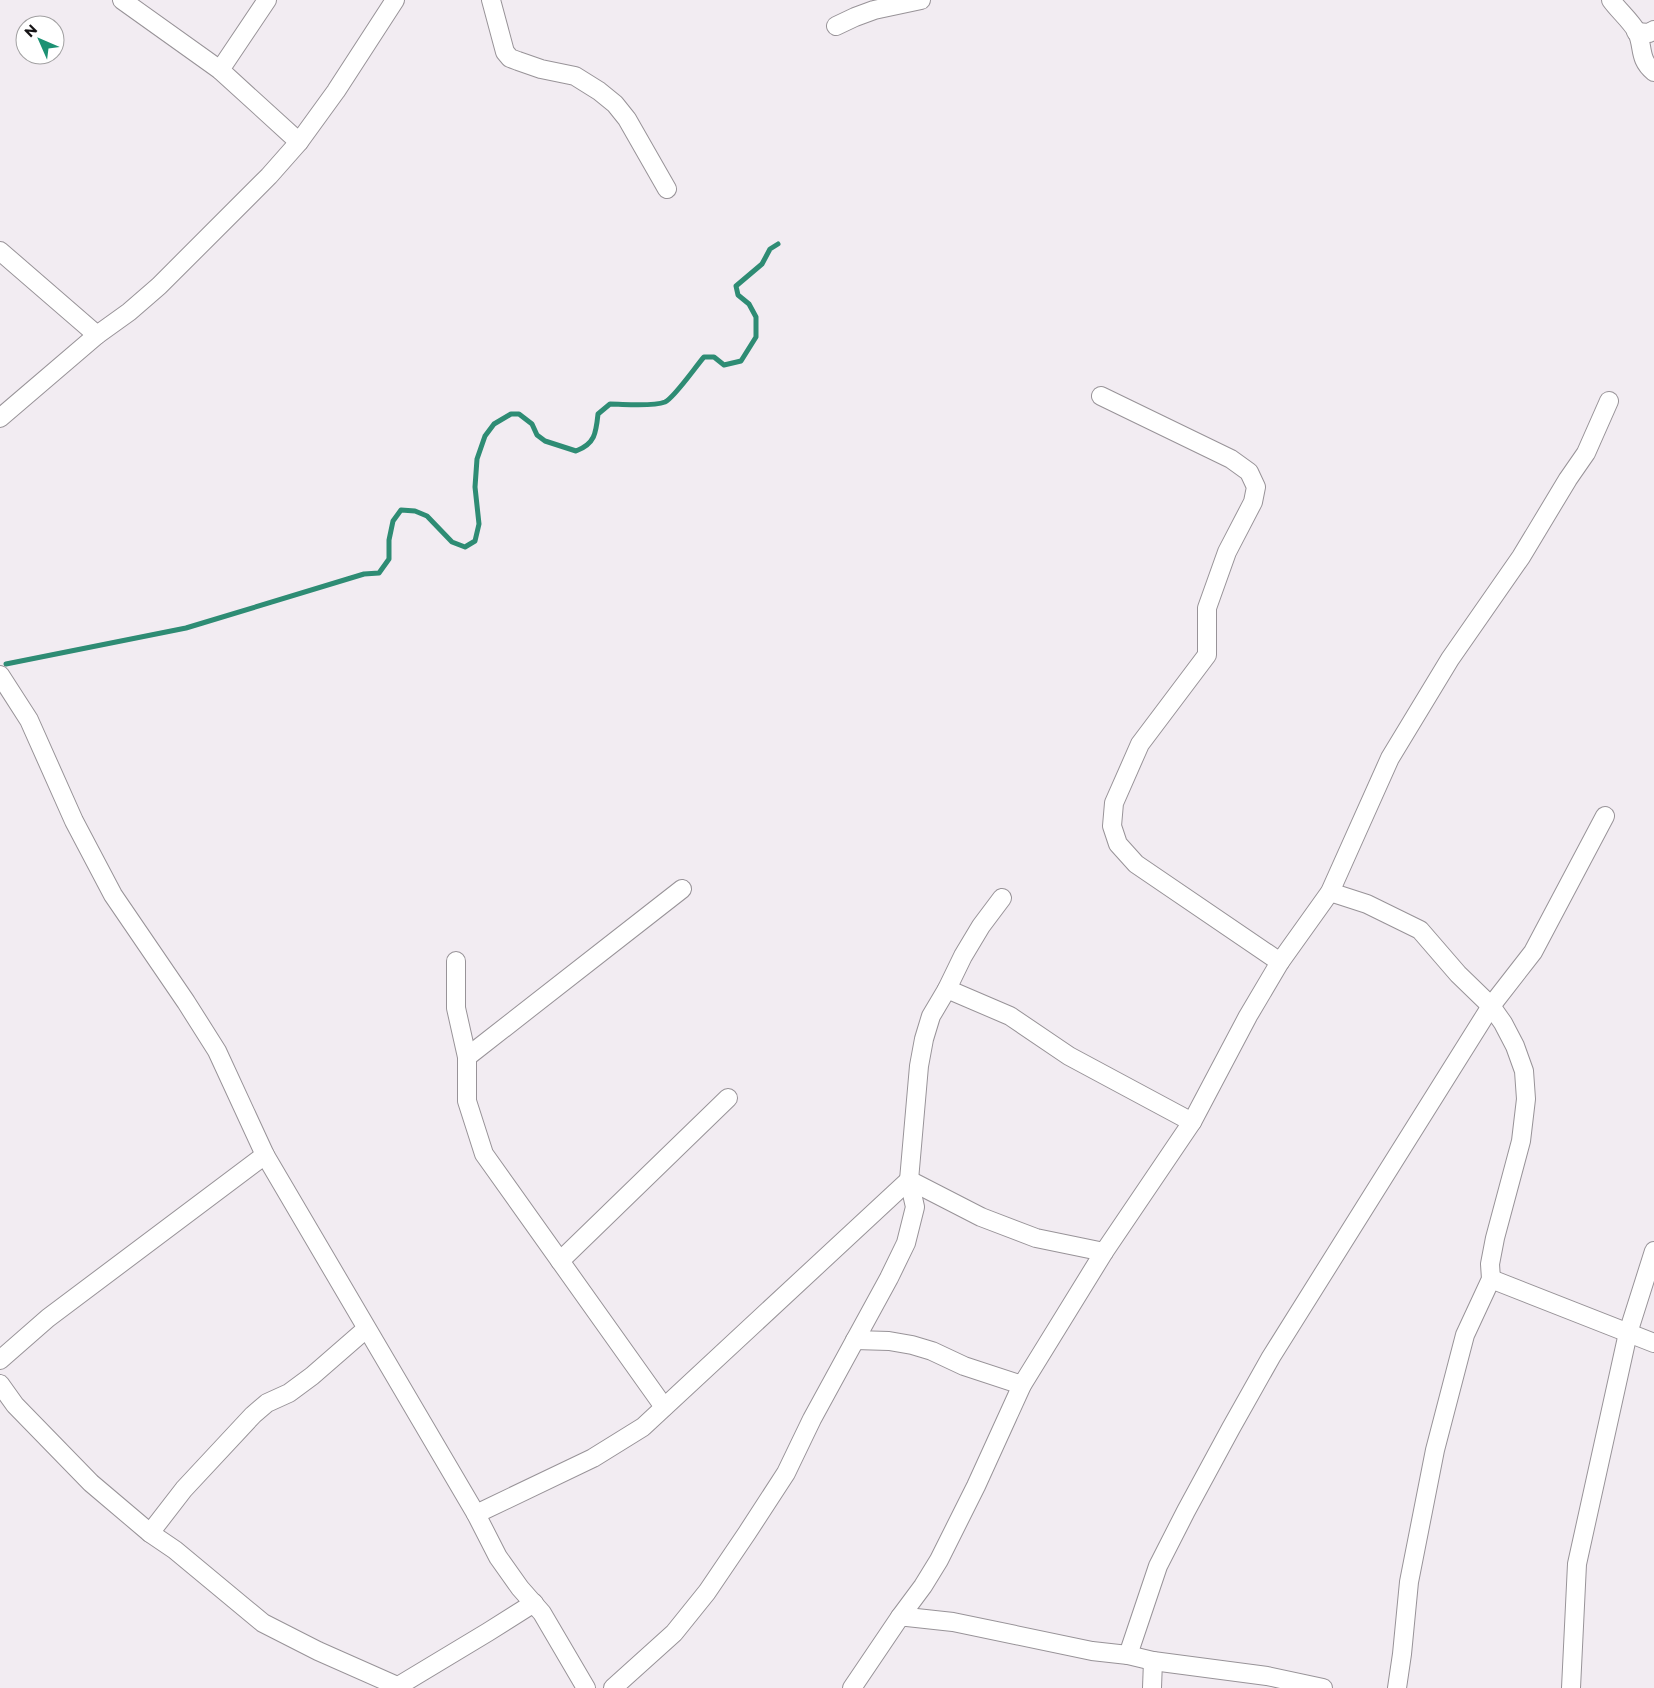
<svg xmlns="http://www.w3.org/2000/svg" width="1654" height="1688" font-family="Montserrat,sans-serif">
	<style>
		.lines { fill: none; stroke-linecap: round; stroke-linejoin: round }
		.stream { stroke: #2e8c74; stroke-width: 5 }
		.minor-casing { stroke: #989398; stroke-width: 20 }
		.minor { stroke: #fff; stroke-width: 18 }
	</style>
	<rect width="100%" height="100%" fill="#f2ecf2"/>
	<g class="lines">
		<!-- stream -->
		<path class="stream" d="M6,664L186,628L364,574L379,573L389,559V540L393,521L401,510L415,511L427,516L452,542L465,547L475,541L479,524L475,487L477,459L485,436L494,424L511,414H519L532,424L537,435L545,441L576,451C595,444 596,433 598,414L610,404C624,404 652,407 665,402C674,398 696,366 704,357H714L724,365L741,361L756,337V317L749,304L738,295L736,286L762,264L770,249L778,244"/>
		<defs>
			<g id="minor">
				<path d="M122,0L220,70L299,142"/>
				<path d="M491,0L505,52L510,58L518,61L541,69L575,76L599,91L615,104L627,119L667,189"/>
				<path d="M1611,0C1618,10 1631,21 1637,32C1644,47 1638,59 1654,72"/>
				<path d="M836,26L855,17L874,10L921,0"/>
				<path d="M1636,32L1649,33L1654,30"/>
				<path d="M220,70L267,0"/>
				<path d="M0,251L97,335"/>
				<path d="M1101,396L1231,459L1249,472L1256,487L1253,502L1227,552L1207,608V655L1140,744L1114,803L1112,826L1118,844L1136,864L1280,962"/>
				<path d="M0,418L97,335L129,312L159,286L269,176L299,142L336,91L395,0"/>
				<path d="M0,675L29,720L74,821L113,895L186,1002L217,1051L265,1155L476,1514L498,1557L520,1588L542,1613L586,1688"/>
				<path d="M1330,892L1367,904L1420,930L1458,974L1491,1006L1503,1023L1515,1046L1524,1071L1526,1099L1521,1141L1495,1238L1490,1264L1491,1279L1465,1335L1435,1450L1409,1582L1402,1654L1397,1688"/>
				<path d="M456,961V1008L467,1057V1101L484,1154L664,1407"/>
				<path d="M947,989L1010,1016L1069,1056L1192,1122"/>
				<path d="M467,1057L682,889"/>
				<path d="M560,1261L728,1098"/>
				<path d="M1491,1279L1654,1343"/>
				<path d="M855,1340L889,1341L912,1345L932,1351L964,1366L1022,1385"/>
				<path d="M0,1360L48,1318L265,1155"/>
				<path d="M0,1384L15,1405L91,1483L150,1533L175,1550L263,1623L318,1651L397,1686"/>
				<path d="M476,1514L593,1458L643,1427L909,1180L981,1217L1036,1238L1104,1252"/>
				<path d="M150,1533L184,1489L253,1415L267,1403L289,1393L312,1376L366,1329"/>
				<path d="M900,1617L923,1586L939,1560L976,1486L1022,1385L1104,1252L1192,1122L1248,1016L1280,962L1330,892L1390,758L1450,659L1521,557L1568,479L1586,453L1609,401"/>
				<path d="M1128,1655L1158,1566L1186,1511L1231,1428L1271,1357L1491,1006L1533,952L1605,816"/>
				<path d="M395,1688L488,1632L534,1603"/>
				<path d="M613,1688L674,1633L707,1592L747,1533L786,1473L812,1419L889,1278L906,1243L915,1207L909,1180L919,1066L924,1039L931,1016L947,989L963,956L981,926L1002,898"/>
				<path d="M852,1688L900,1617H907L953,1622L1092,1651L1128,1655L1153,1661L1267,1676L1323,1688"/>
				<path d="M1152,1688L1153,1661"/>
				<path d="M1571,1688L1577,1564L1628,1333L1654,1251"/>
			</g>
		</defs>
		<!-- minor casing -->
		<use href="#minor" class="minor-casing"/>
		<!-- minor -->
		<use href="#minor" class="minor"/>
	</g>
	<!-- north arrow -->
	<g transform="translate(40 40) rotate(315)"><circle r="24" fill="#ffffff" stroke="#a2a1a2"/>
	<path d="M0-4L9 19L0 12L-9 19Z" fill="#1c9173"/>
	<text y="-8" font-size="14" font-weight="bold" text-anchor="middle" fill="#161416">N</text>
	</g>
</svg>
